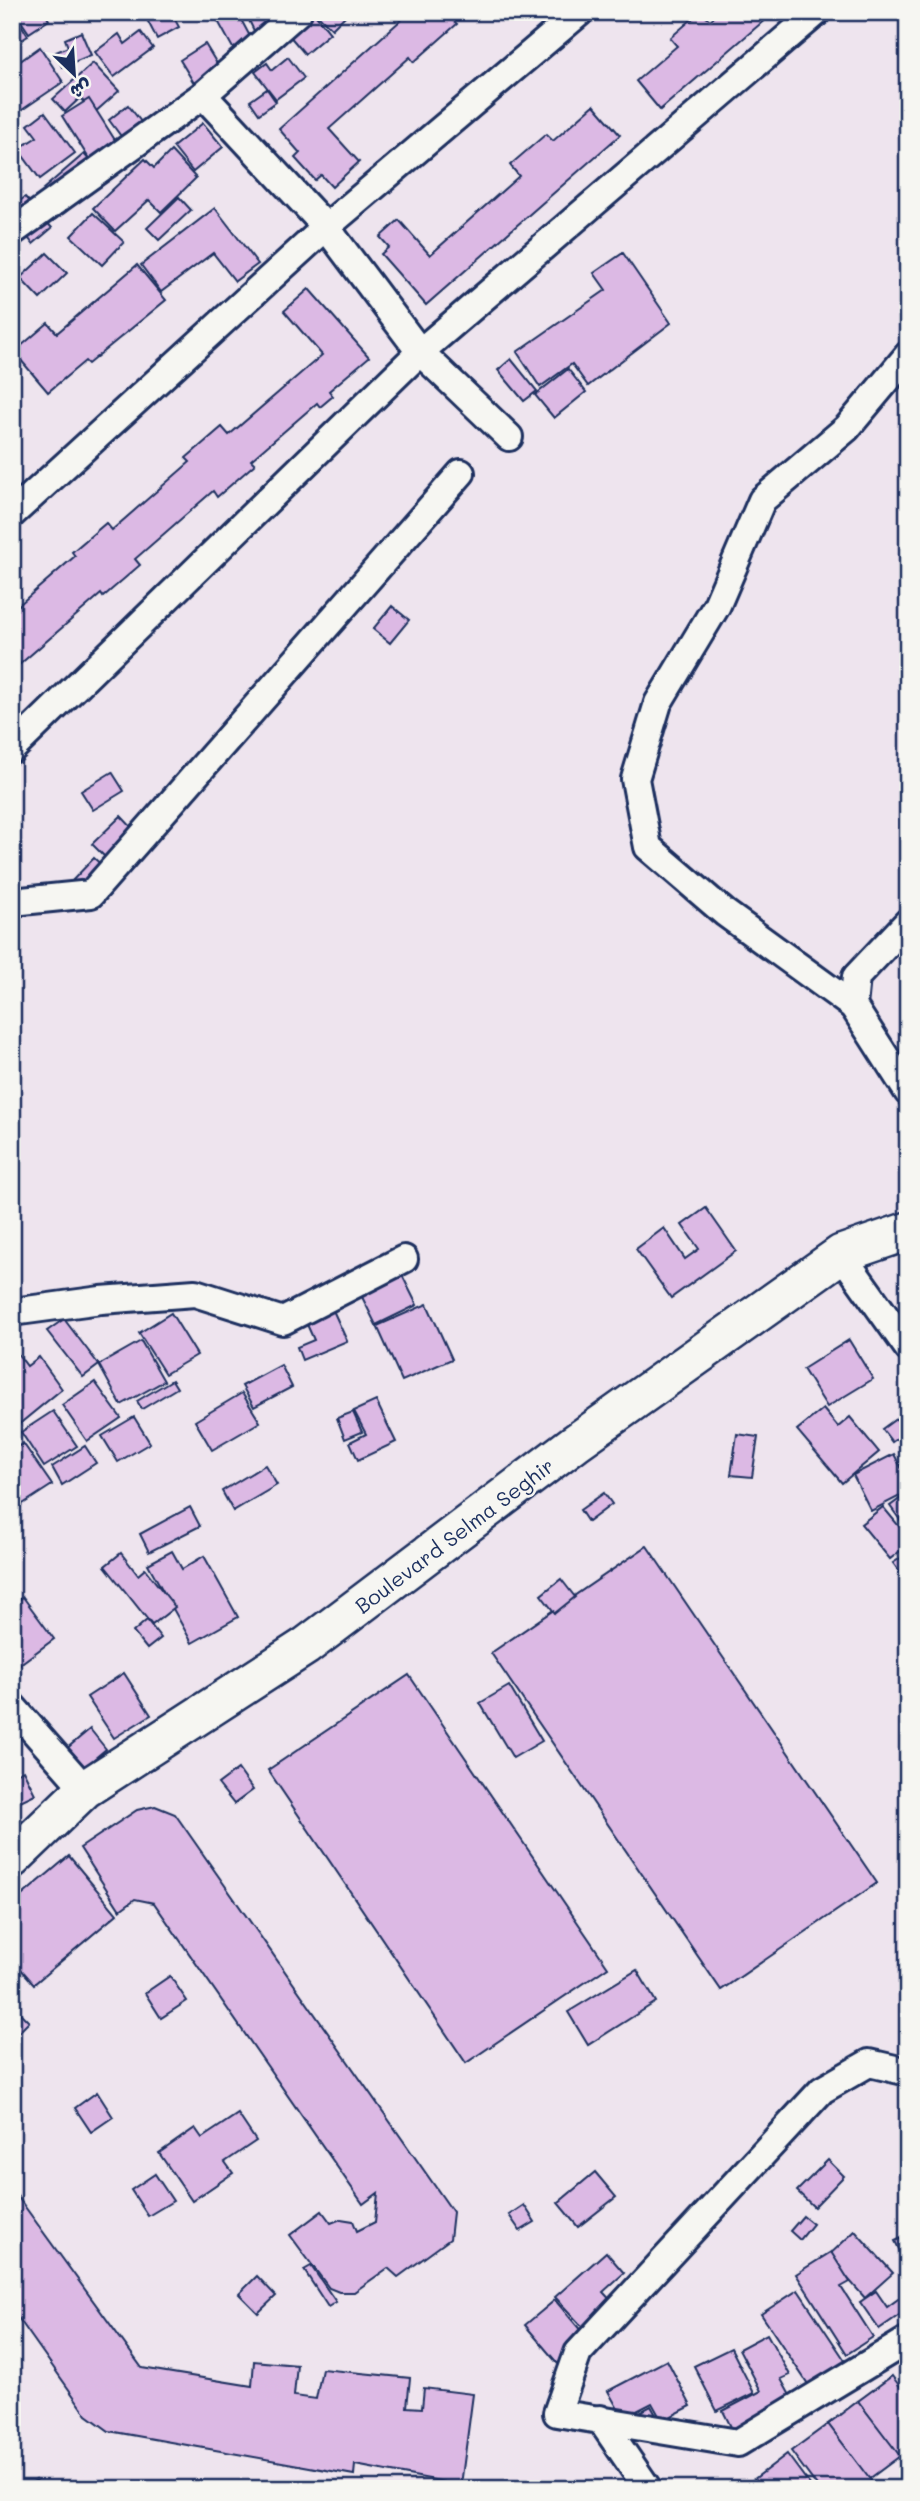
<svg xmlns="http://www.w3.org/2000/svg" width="920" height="2501" font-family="Mali,'Playpen Sans Arabic',sans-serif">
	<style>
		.building { fill: #dcb9e4; stroke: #1b2f5e; stroke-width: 2 }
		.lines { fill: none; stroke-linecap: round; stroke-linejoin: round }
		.street-casing { stroke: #1b2f5e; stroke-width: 32 }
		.secondary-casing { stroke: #1b2f5e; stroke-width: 42 }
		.street { stroke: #f6f6f2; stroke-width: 26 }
		.secondary { stroke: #f6f6f2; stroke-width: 37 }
		.labels { text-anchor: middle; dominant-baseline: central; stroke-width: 5; stroke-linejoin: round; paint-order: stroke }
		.street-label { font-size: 21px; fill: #1b2f5e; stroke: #f6f6f2 }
	</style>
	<rect width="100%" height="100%" fill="#eee4ee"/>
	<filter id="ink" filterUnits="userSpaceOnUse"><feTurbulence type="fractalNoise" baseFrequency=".0143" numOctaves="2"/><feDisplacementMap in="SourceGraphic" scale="14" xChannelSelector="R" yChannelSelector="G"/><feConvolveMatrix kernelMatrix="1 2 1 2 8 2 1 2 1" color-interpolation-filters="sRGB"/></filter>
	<g filter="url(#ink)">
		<!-- building -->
		<g class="building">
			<path d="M15,12H44L49,20L29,33Z"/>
			<path d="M143,12H181L173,16L179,27L157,39Z"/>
			<path d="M213,12H237L253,42L235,52Z"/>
			<path d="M245,12H274L280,24L256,35Z"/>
			<path d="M313,12L330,33L305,54L288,34Z"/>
			<path d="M315,12H349L332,29Z"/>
			<path d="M410,12H457L451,18L457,24L414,62L410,57L329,129L359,162L332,187L321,175L315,180L295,158L300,153L279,129Z"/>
			<path d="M668,12H682L675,19Z"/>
			<path d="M700,12L710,20L720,12H774L660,110L636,81L677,46L670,38Z"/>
			<path d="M15,15L28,36L12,46V17Z"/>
			<path d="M81,32L91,55L62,67L56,52L68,47L65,39Z"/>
			<path d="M141,32L153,48L114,77L95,52L119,34L125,44Z"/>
			<path d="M205,44L222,72L197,88L180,60Z"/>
			<path d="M40,47L63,82L19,112L12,103V67Z"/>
			<path d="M288,57L304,78L276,99L255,72L267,63L272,70Z"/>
			<path d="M93,63L119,91L94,113L80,98L65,112L53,99Z"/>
			<path d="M267,89L276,102L259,114L250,101Z"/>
			<path d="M89,99L127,159L100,176L62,116Z"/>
			<path d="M128,105L152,136L132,151L109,120Z"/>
			<path d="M594,105L620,135L426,305L381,254L389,247L380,237L399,220L430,255L519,176L510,165L546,134L553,141Z"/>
			<path d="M45,112L75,153L40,179L18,149L37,137L28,125Z"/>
			<path d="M203,123L223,147L193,172L173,147Z"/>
			<path d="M171,151L196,178L161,212L149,200L115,231L93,208L145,159L154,168Z"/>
			<path d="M84,154L105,178L64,213L43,189Z"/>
			<path d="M25,197L52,228L33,244L21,229L12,236V207Z"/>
			<path d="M179,197L191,210L159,240L147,228Z"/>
			<path d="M215,208L258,264L235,281L213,253L161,292L141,265Z"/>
			<path d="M93,213L124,242L102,265L71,236Z"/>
			<path d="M47,253L67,273L40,299L20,278Z"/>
			<path d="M623,253L671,323L588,386L572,364L540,387L517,352L606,290L594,273Z"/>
			<path d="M137,265L166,300L88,364L85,361L48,392L14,352L48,323L57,333Z"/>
			<path d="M309,289L369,357L329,391L333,396L320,407L317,403L251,460L255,464L217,497L213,491L135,559L140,565L103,597L101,594L12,671V611L75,556L72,552L106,523L112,530L190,462L186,458L222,427L229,435L322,355L284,311Z"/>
			<path d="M511,359L537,391L524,401L498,370Z"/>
			<path d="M568,369L586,392L554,418L535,395Z"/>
			<path d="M392,606L409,620L390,643L373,629Z"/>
			<path d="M112,772L124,791L93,810L81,791Z"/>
			<path d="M121,816L138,834L110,862L92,844Z"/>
			<path d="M94,858L108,871L82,898L69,884Z"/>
			<path d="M706,1208L736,1251L671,1298L636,1249L664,1228L685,1259L699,1249L682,1225Z"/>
			<path d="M399,1269L417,1305L376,1325L358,1289Z"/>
			<path d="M427,1304L452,1359L402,1381L377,1326Z"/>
			<path d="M332,1308L347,1341L302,1360L297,1347L314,1340L305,1320Z"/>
			<path d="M171,1313L197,1355L165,1374L139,1333Z"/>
			<path d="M64,1319L99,1365L83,1377L47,1331Z"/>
			<path d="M849,1340L873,1379L827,1407L803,1369Z"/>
			<path d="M141,1341L164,1381L121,1405L99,1365Z"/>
			<path d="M14,1349L27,1366L39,1357L62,1389L12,1430Z"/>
			<path d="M281,1365L292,1387L254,1407L242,1386Z"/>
			<path d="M172,1380L177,1388L142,1409L137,1401Z"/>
			<path d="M95,1382L121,1418L87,1441L62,1405Z"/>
			<path d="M242,1393L260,1422L212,1450L195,1421Z"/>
			<path d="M376,1401L396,1442L358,1460L350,1442L366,1434L354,1411Z"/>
			<path d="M823,1409L838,1427L850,1417L879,1452L842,1483L797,1430Z"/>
			<path d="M908,1410V1430L892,1442L882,1429Z"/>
			<path d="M53,1411L77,1446L44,1467L21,1432Z"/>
			<path d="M353,1412L362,1432L345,1439L337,1418Z"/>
			<path d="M134,1417L150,1443L118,1462L102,1436Z"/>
			<path d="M737,1434L758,1437L752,1477L731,1475Z"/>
			<path d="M23,1443L52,1485L12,1511V1451Z"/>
			<path d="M85,1446L96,1463L62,1485L52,1467Z"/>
			<path d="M894,1454L908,1481V1492L871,1511L853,1475Z"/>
			<path d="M265,1465L277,1485L233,1511L222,1491Z"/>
			<path d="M604,1493L612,1504L588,1522L580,1510Z"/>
			<path d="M908,1493V1531L890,1506Z"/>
			<path d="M190,1507L200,1526L149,1552L140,1534Z"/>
			<path d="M883,1507L908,1537V1545L890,1559L861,1524Z"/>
			<path d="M647,1546L877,1883L721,1990L491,1653Z"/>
			<path d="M172,1551L182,1569L204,1556L238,1617L192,1643L148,1564Z"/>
			<path d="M121,1553L138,1575L145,1569L175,1607L152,1625L105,1566Z"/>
			<path d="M908,1553V1583L893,1563Z"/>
			<path d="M561,1579L575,1597L555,1613L541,1595Z"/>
			<path d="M23,1597L54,1639L12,1670V1605Z"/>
			<path d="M147,1620L161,1638L147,1649L133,1632Z"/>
			<path d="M124,1673L151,1715L114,1738L87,1697Z"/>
			<path d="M409,1675L608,1967L466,2063L268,1770Z"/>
			<path d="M509,1686L542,1741L513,1758L480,1703Z"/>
			<path d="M90,1729L106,1749L75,1775L59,1755Z"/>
			<path d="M238,1769L253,1790L234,1804L218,1784Z"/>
			<path d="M23,1770L35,1794L12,1805V1776Z"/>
			<path d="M155,1806L175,1814L453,2212L450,2239L398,2277L388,2268L354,2292H339L329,2288L290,2235L322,2211L331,2223L341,2219L353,2221L357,2231L375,2222L378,2193L363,2204L154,1903L135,1899L120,1910L80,1848L137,1810Z"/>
			<path d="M69,1856L117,1914L34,1984L12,1959V1904Z"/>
			<path d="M637,1970L656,2002L588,2045L568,2012Z"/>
			<path d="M170,1976L187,2001L161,2018L145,1993Z"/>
			<path d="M12,2005L29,2022L12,2039Z"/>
			<path d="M97,2092L113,2117L91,2132L75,2108Z"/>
			<path d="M238,2114L256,2141L225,2162L233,2173L192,2201L159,2153L195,2128L202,2138Z"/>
			<path d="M828,2160L844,2176L814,2207L797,2191Z"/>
			<path d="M595,2172L616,2197L578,2227L558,2203Z"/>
			<path d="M155,2174L173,2201L148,2216L131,2190Z"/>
			<path d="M12,2189L142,2368L252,2386L254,2361L297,2365L294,2396L316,2399L322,2369L410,2378L407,2407L422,2408L424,2388L473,2394L461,2485L355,2465L354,2475L109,2431L87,2415L12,2309Z"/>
			<path d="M524,2205L535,2222L520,2231L509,2215Z"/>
			<path d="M803,2216L813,2224L800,2240L790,2231Z"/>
			<path d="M855,2231L893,2273L865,2298L828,2256Z"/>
			<path d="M908,2235V2267L895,2241Z"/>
			<path d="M606,2252L624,2273L603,2292L617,2307L588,2333L555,2297Z"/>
			<path d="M831,2252L850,2282L841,2287L873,2337L847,2354L796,2274Z"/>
			<path d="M311,2266L336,2302L328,2307L304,2270Z"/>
			<path d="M257,2276L276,2296L258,2313L239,2294Z"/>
			<path d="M798,2290L846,2362L810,2387L761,2314Z"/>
			<path d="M876,2291L887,2307L905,2294L908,2297V2309L879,2329L860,2302Z"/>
			<path d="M555,2300L588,2339L558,2364L525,2325Z"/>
			<path d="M767,2334L790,2375L781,2379L792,2399L733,2431L723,2411L761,2391L739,2349Z"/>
			<path d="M731,2348L754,2393L717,2411L694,2366Z"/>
			<path d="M667,2360L691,2406L662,2421L652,2403L623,2418L608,2391Z"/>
			<path d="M892,2376L908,2397V2451L900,2457L858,2401Z"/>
			<path d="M858,2401L900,2456L869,2479L828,2424Z"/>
			<path d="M651,2406L660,2422L632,2416Z"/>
			<path d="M828,2424L871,2481L861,2489H819L791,2451Z"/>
			<path d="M787,2454L813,2489H760L753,2480Z"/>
			<path d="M36,2480L41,2489H22Z"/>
			<path d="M753,2480L760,2489H741Z"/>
		</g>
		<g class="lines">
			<defs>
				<g id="street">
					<path d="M203,95L326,227L420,352L509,437"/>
					<path d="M12,232L203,95L298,12"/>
					<path d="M12,514L326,227L580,12"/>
					<path d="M12,749L420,352L817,12"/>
					<path d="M12,902L91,894L461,473"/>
					<path d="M908,922L856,977L853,1006L908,1092"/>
					<path d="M853,1006L725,913L648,847L635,779L658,703L717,605L762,500L847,428L908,355"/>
					<path d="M841,1254L908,1348"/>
					<path d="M12,1312L101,1300L195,1293L283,1321L404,1259"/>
					<path d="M12,1706L85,1789"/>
					<path d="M908,2072L869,2063L822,2090L578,2353L557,2413L738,2443L908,2340"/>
					<path d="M600,2419L648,2489"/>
				</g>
				<path id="secondary" d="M12,1859L85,1789L306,1646L575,1443L841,1254L908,1231"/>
			</defs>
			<!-- street casing -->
			<use href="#street" class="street-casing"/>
			<!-- secondary casing -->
			<use href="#secondary" class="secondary-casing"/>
			<!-- street -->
			<use href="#street" class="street"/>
			<!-- secondary -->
			<use href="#secondary" class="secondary"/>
		</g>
	</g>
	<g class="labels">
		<!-- street labels -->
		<g class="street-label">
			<text transform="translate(454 1535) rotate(-37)">Boulevard Selma Seghir</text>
		</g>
	</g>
	<!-- margin -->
	<rect width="920" height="2501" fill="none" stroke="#f6f6f2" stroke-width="42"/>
	<rect x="21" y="21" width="878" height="2459" fill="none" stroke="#1b2f5e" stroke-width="2.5" filter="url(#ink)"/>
	<!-- north arrow -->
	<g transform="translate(74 74) rotate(155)" stroke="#f6f6f2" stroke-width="5" paint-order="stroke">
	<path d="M0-5L12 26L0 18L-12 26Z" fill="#1b2f5e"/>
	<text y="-10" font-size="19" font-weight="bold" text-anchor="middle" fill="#1b2f5e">ش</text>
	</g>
</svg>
